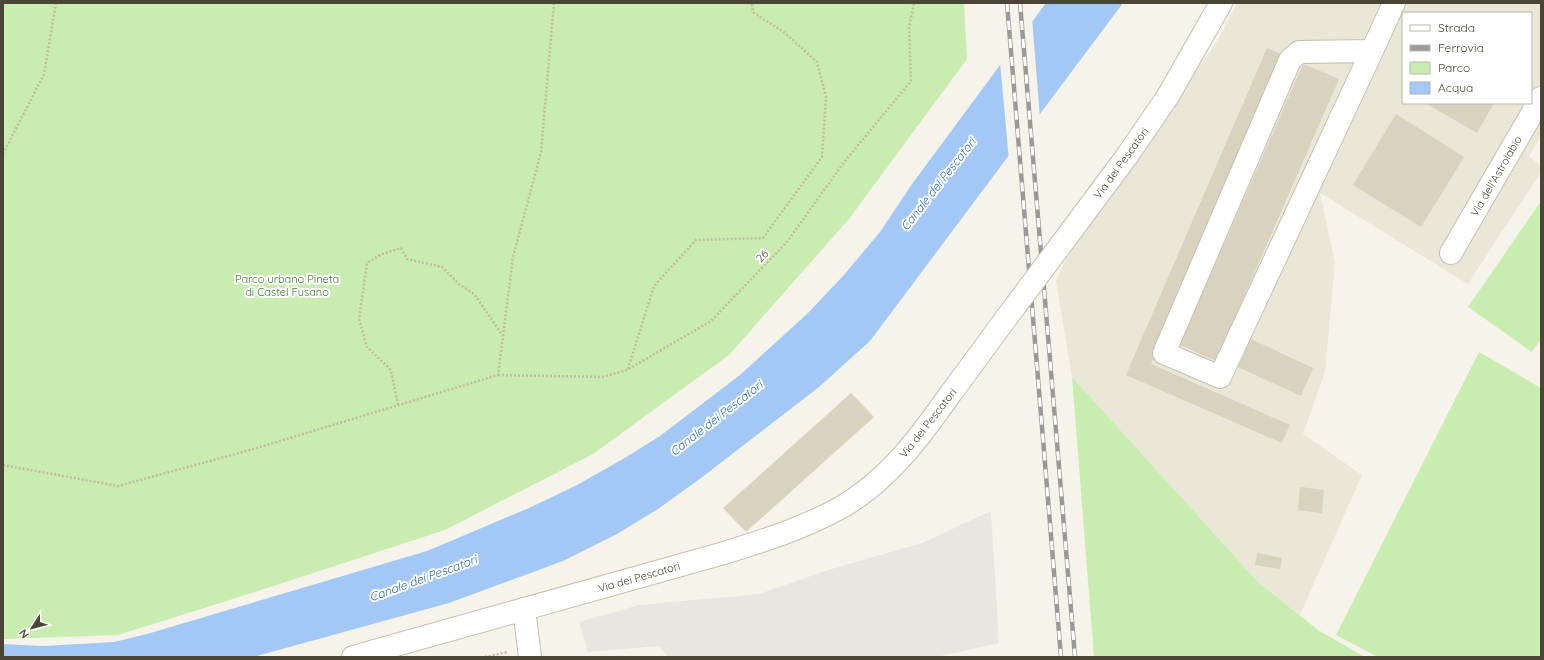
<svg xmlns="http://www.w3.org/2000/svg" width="1544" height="660" font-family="Quicksand,sans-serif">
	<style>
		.residential { fill: #eae7d8; fill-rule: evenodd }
		.green { fill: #c9ecb1 }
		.parking { fill: #e7e6e1 }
		.water { fill: #a3c8f5 }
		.pier { fill: #f6f4ea }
		.building { fill: #d8d2be }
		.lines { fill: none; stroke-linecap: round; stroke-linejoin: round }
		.minor-casing { stroke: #c5c0ae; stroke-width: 24 }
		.path { stroke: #c5bc9c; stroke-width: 2.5; stroke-dasharray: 2 2; stroke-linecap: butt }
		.minor { stroke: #fff; stroke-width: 22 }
		.rail-casing { stroke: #999; stroke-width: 4.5 }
		.rail { stroke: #fff; stroke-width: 3; stroke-dasharray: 9; stroke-linecap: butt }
		.minor-bridge-casing { stroke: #c5c0ae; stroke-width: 24; stroke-linecap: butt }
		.minor-bridge { stroke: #fff; stroke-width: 22 }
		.labels { text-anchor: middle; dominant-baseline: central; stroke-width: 4; stroke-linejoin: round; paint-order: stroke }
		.street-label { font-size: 11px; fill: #4a4637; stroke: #fff }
		.park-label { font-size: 11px; fill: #3b8126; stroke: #fff }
		.water-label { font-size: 12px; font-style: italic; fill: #286abe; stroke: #fff }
	</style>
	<rect width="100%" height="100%" fill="#f6f4ea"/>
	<!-- residential -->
	<path class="residential" d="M1237,3H1541V137L1529,156L1541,166V172L1468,284L1320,193L1335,262L1325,372L1303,434L1362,475L1300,615L1258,582L1072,377L1056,281L1075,240L1218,40ZM1403,13H1531V103H1403Z"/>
	<!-- green -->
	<g class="green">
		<path d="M3,3H964L967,59L849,219L729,355L593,454L445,530L258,591L118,635L3,639Z"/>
		<path d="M1541,201V339L1532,352L1468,307Z"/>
		<path d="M1479,352L1541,388V654L1539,657H1378L1336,635Z"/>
		<path d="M1072,377L1258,582L1318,630L1365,657H1094Z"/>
	</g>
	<!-- parking -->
	<path class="parking" d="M991,511L999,643L936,657H668L659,646L588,652L579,622L639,605L759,594L828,570L922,543Z"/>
	<!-- water -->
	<path class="water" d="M1046,3H1123L870,341L819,387L701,478L658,509L617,534L563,561L449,603L253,657H3V644L43,646L114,642L147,634L427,551L529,508L577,485L623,459L660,436L740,375L808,313L843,276L880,232L912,184Z"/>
	<!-- pier -->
	<path class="pier" d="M1032,18L1040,118L1009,160L1000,62Z"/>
	<!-- building -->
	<g class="building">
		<path d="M1267,48L1284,55L1151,364L1290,425L1282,443L1126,375Z"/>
		<path d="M1303,64L1339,79L1216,361L1180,345Z"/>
		<path d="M1425,103H1494L1477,133Z"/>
		<path d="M1396,114L1464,157L1421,227L1353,185Z"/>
		<path d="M1251,339L1313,368L1301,396L1238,367Z"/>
		<path d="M851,393L874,417L746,532L723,508Z"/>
		<path d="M1300,487L1324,490L1322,513L1298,510Z"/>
		<path d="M1257,553L1282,558L1280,569L1255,565Z"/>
	</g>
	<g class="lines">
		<defs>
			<g id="minor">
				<path d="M1372,51L1299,52L1290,60L1164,353L1220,377L1372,51L1394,3"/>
				<path d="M1451,253L1541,98"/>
				<path d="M1054,254L1127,156L1168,96L1221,3"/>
				<path d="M524,609L530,657"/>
				<path d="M353,657L724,553C763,541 804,528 840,508C888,481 920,437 951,393C973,364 994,334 1016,305"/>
			</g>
		</defs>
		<!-- minor casing -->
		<use href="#minor" class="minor-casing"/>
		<!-- path -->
		<g class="path">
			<path d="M3,154L44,74L56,3"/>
			<path d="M628,369L654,286L696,240L763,238L822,157L826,97L817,62L785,33L753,12L752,3"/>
			<path d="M498,375L602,377L627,370L711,321L786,243L845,161L911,81L909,27L914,3"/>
			<path d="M398,405L391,370L367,347L359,319L367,263L382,254L401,248L407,259L442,267L459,284L474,294L503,336"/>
			<path d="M3,465L118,486L250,450L498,375L513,257L541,152L554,3"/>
			<path d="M485,657L508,652"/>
		</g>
		<!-- minor -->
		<use href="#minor" class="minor"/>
		<defs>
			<g id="rail">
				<path d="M1007,3L1061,657"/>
				<path d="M1020,3L1075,657"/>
			</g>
		</defs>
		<!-- rail casing -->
		<use href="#rail" class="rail-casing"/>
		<!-- rail -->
		<use href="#rail" class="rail"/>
		<defs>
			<path id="minor-bridge" d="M1016,305L1054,254"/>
		</defs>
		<!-- minor-bridge casing -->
		<use href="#minor-bridge" class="minor-bridge-casing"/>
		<!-- minor-bridge -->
		<use href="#minor-bridge" class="minor-bridge"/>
	</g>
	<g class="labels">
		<!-- street labels -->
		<g class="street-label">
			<text transform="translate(1121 163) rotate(-54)">Via dei Pescatori</text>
			<text transform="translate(1496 176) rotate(-60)">Via dell'Astrolabio</text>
			<text transform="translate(762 256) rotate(-46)">26</text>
			<text transform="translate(928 423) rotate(-52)">Via dei Pescatori</text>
			<text transform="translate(639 577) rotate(-16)">Via dei Pescatori</text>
		</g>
		<!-- park labels -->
		<g class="park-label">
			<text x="287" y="279">Parco urbano Pineta<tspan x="287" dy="13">di Castel Fusano</tspan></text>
		</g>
		<!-- water labels -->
		<g class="water-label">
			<text transform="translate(938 184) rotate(-52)">Canale dei Pescatori</text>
			<text transform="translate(716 418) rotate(-38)">Canale dei Pescatori</text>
			<text transform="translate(423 578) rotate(-20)">Canale dei Pescatori</text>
		</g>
	</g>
	<!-- border -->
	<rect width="1544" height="660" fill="none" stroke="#4a4637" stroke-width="8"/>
	<!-- legend -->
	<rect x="1402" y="12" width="130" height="92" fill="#ffffff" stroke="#b7b5af"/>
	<rect x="1410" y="25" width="20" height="6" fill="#ffffff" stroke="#b7b5af"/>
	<text x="1438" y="32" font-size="12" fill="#4a4637">Strada</text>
	<rect x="1410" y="45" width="20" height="6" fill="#999999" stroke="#b7b5af"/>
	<text x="1438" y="52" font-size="12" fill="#4a4637">Ferrovia</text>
	<rect x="1410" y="62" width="20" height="12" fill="#c9ecb1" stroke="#b7b5af"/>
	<text x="1438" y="72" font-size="12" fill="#4a4637">Parco</text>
	<rect x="1410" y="82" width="20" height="12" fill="#a3c8f5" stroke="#b7b5af"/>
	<text x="1438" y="92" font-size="12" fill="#4a4637">Acqua</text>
	<!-- north arrow -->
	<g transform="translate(32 628) rotate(234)" stroke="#ffffff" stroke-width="3" paint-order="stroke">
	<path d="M0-3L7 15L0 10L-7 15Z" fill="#4a4637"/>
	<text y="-6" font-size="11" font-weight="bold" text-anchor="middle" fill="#4a4637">N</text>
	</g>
</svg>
